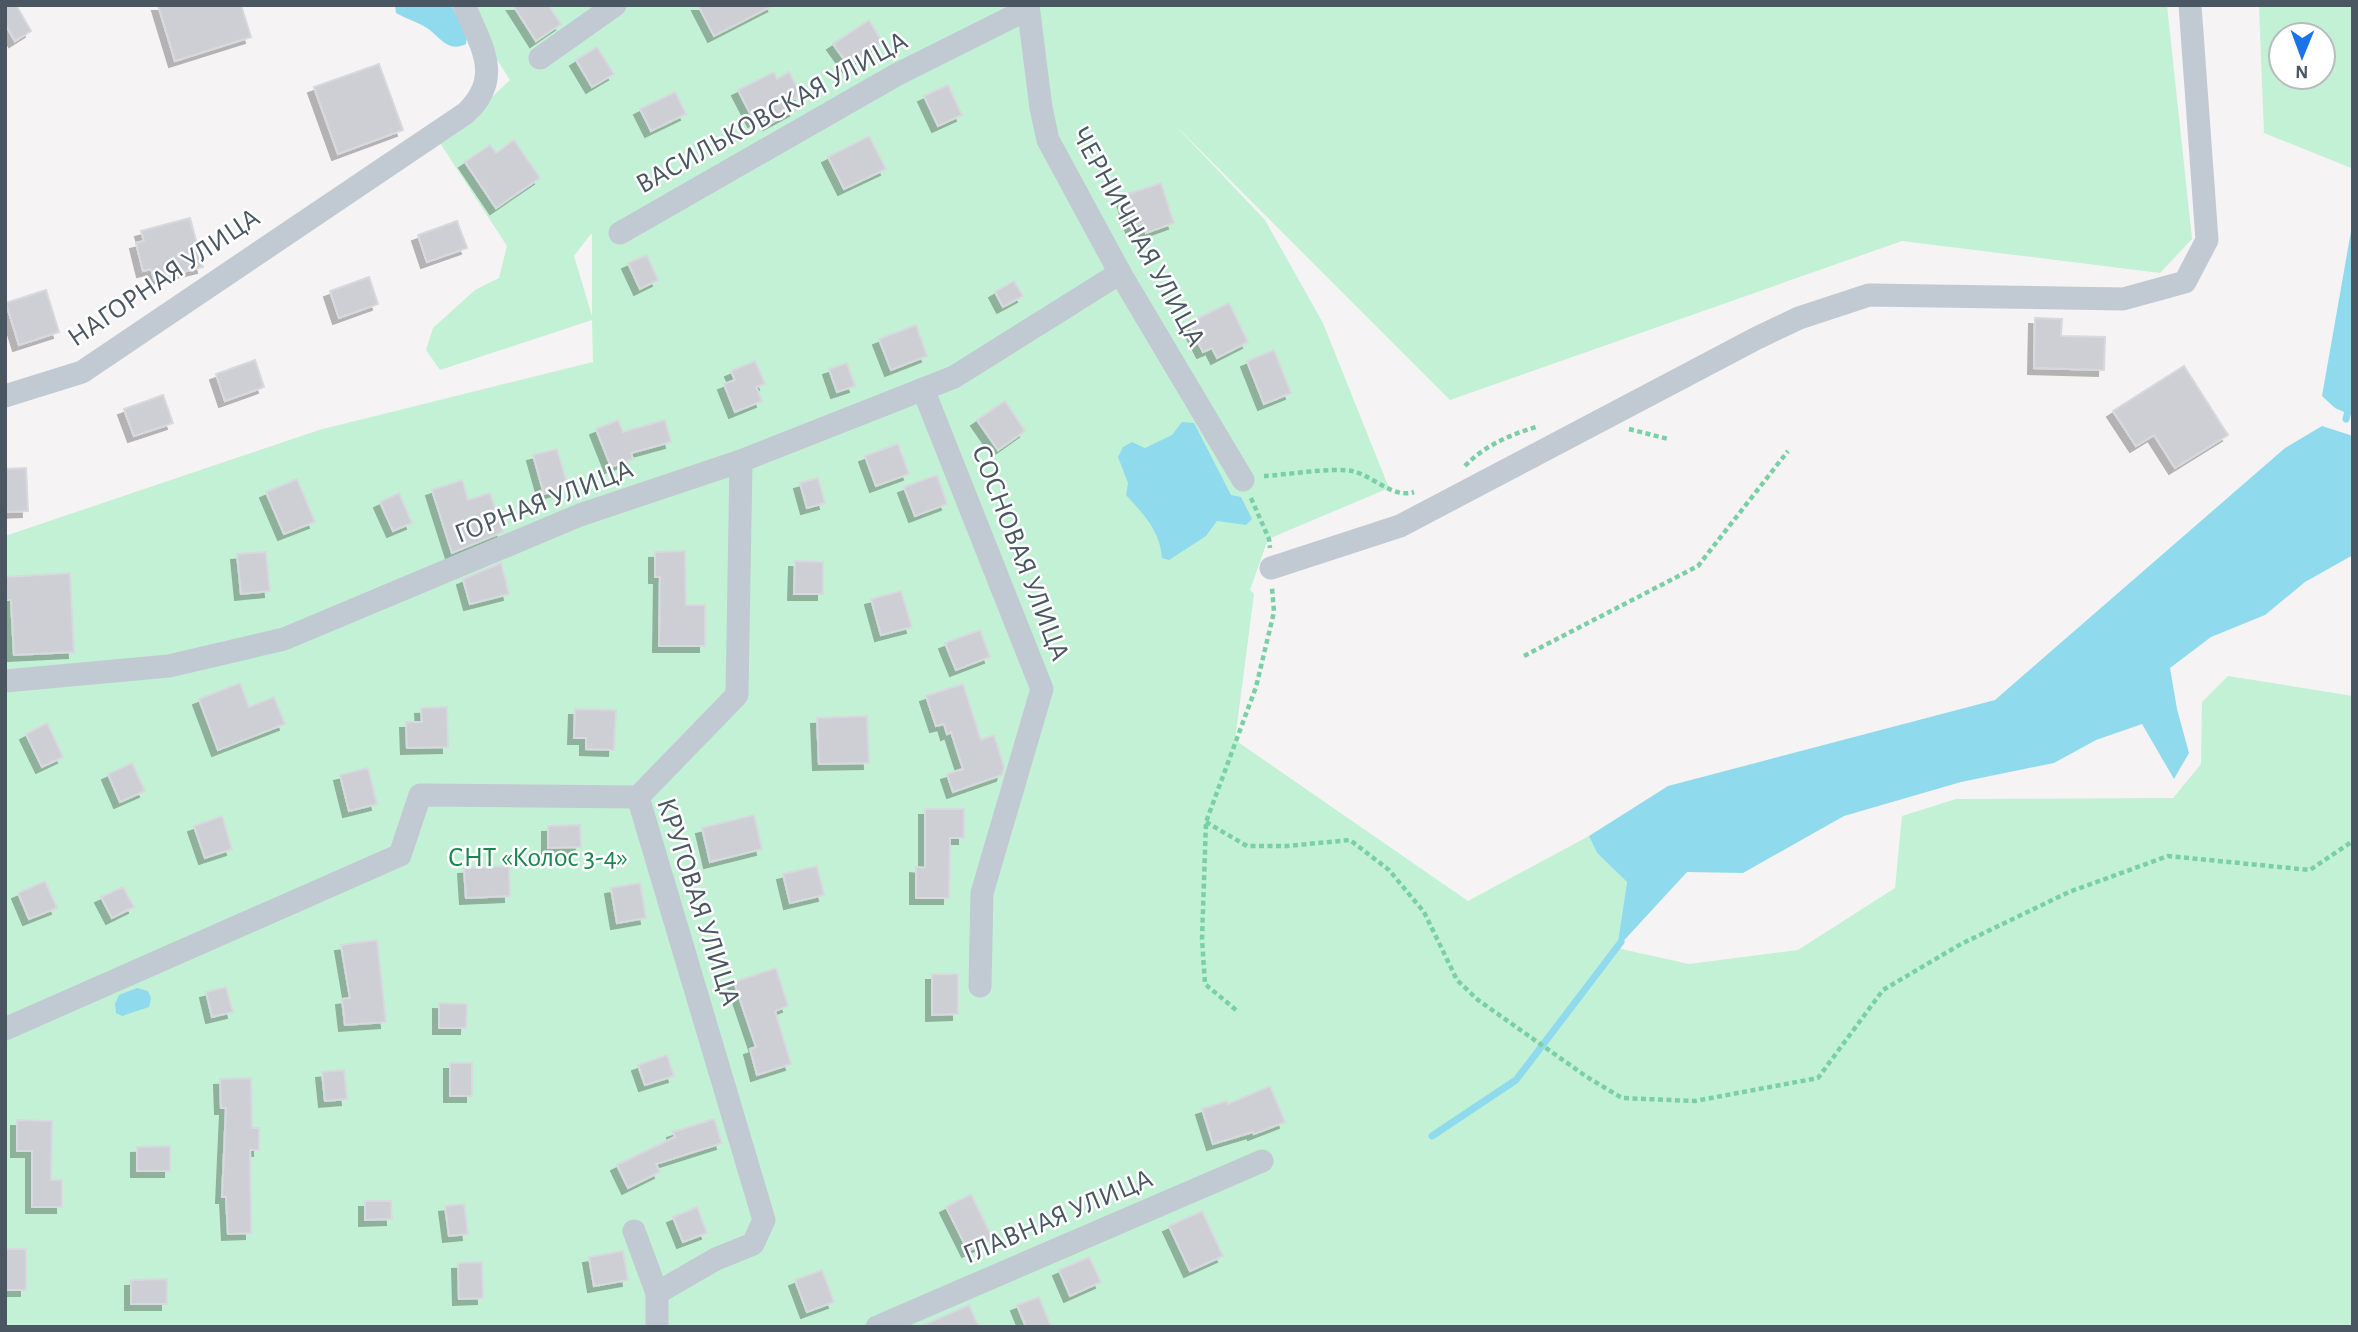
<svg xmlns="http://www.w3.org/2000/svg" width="2358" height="1332" font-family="'Alegreya Sans',sans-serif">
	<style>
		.green { fill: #c3f1d5; fill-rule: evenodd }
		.water { fill: #90daee }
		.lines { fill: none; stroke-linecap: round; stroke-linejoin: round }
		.stream { stroke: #90daee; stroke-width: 7 }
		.building { fill: #cdcfd5; stroke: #d7d9de; stroke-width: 2; filter: url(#shadow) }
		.path { stroke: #7ad0a6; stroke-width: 4.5; stroke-dasharray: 5 3.5; stroke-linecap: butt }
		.minor { stroke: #c1cad2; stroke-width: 23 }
		.labels { text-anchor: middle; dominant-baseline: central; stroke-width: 5; stroke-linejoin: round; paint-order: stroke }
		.street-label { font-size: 28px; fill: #4a5661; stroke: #fff }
		.park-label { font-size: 28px; fill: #17864f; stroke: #fff }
	</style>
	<defs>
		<filter id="shadow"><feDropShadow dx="-6" dy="6" stdDeviation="0" flood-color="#0004"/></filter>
	</defs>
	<rect width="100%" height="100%" fill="#f5f3f3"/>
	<!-- green -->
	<g class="green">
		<path d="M471,5H2167L2192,239L2160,273L1902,241L1450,400L1173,123L1265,220L1323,323L1389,488L1268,539L1250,590L1254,594L1235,740L1468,901L1589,836L1597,853L1627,882L1617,948L1689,964L1798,950L1895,888L1902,816L1956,799L2173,798L2201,764L2202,702L2228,676L2353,696V1327H5V536L319,430L593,362L592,320L440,370L426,350L433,328L475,290L499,278L507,246L440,143L477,119L492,97L510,80L489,47ZM591,234L592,235V316L574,256Z"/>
		<path d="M2259,5H2353L2351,168L2264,133ZM2281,35H2323V77H2281Z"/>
	</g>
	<!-- water -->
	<g class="water">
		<path d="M451,5L467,35L466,44C448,53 440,37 427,28C418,22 406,19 396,13L395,6Z"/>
		<path d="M2353,220V416L2335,408L2322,396Z"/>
		<path d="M1182,422L1194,423L1231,495L1241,497L1252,519L1246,525L1217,521L1206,536L1169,560L1162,558C1160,530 1143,514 1126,495L1128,483L1118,457L1123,447L1132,442L1145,448L1172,435Z"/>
		<path d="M2322,426L2353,436V555L2305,582L2265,615L2211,637L2170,668L2177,709L2189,753L2174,779L2142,724L2096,740L2054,763L1961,782L1844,816L1743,873L1687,872L1617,948L1627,882L1597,853L1589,836L1668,786L1995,700L2285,448Z"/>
		<path d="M137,988L148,991L151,998L149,1007L122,1016L116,1013L115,1004L119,995Z"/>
	</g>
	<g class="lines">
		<!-- stream -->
		<g class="stream">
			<path d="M2346,419L2353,392"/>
			<path d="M1432,1136L1516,1080L1621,942"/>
		</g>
	</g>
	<!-- building -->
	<g class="building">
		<path d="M5,5H16L31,31L15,41L5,24Z"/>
		<path d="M158,5H241L251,37L175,61Z"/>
		<path d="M513,5H548L561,24L536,41Z"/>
		<path d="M698,5H774L714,36Z"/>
		<path d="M869,20L882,42L849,66L833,44Z"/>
		<path d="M597,47L614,74L592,87L576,60Z"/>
		<path d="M379,64L403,130L338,154L314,87Z"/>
		<path d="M774,72L777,79L789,72L801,95L790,101L795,110L769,124L765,115L754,121L738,90Z"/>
		<path d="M948,85L962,115L938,126L924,96Z"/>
		<path d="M675,92L686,114L651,131L640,109Z"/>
		<path d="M869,136L886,169L844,189L828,157Z"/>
		<path d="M514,140L540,178L496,208L465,162L490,145L496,153Z"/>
		<path d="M1161,183L1174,223L1146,233L1143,223L1132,227L1122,196Z"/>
		<path d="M190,218L203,267L154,279L151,269L143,271L136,243L144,241L141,231Z"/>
		<path d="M457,221L467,248L427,262L418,235Z"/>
		<path d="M647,255L658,280L640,289L628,263Z"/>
		<path d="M369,277L378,304L339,318L330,291Z"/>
		<path d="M1014,281L1023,296L1003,307L995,292Z"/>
		<path d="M46,290L59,332L19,345L6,303Z"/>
		<path d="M1229,303L1248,342L1217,358L1212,348L1203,352L1188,323Z"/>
		<path d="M2035,318L2062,319L2061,336L2105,337L2104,370L2034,368Z"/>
		<path d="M916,325L927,356L891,370L879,339Z"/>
		<path d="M1274,350L1291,393L1264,404L1247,361Z"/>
		<path d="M255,360L264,387L225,401L216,374Z"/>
		<path d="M755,361L765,384L756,387L762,401L735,412L724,384L735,380L731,371Z"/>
		<path d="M847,363L855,386L837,392L829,369Z"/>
		<path d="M2184,366L2228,435L2175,468L2154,435L2136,446L2113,411Z"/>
		<path d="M163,395L173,423L134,436L124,409Z"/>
		<path d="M1005,401L1025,431L998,450L977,420Z"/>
		<path d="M618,420L623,432L665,420L671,442L631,453L633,459L611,467L596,429Z"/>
		<path d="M898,444L909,474L876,486L865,456Z"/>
		<path d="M557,449L568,487L544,494L533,455Z"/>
		<path d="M26,468L28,511L5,512V469Z"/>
		<path d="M937,475L947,504L915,516L904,487Z"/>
		<path d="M818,478L825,503L807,508L800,483Z"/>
		<path d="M297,479L315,522L284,534L266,492Z"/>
		<path d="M462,480L468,500L490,493L503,532L452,553L432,490Z"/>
		<path d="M399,493L412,523L393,531L380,502Z"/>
		<path d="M685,551L686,605H705V646H659L660,577H655V552Z"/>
		<path d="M266,552L270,591L241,594L237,554Z"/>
		<path d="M795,561L823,562V594H794Z"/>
		<path d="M501,563L509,594L470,604L463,579Z"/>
		<path d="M70,573L74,652L14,655L11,600H5V577Z"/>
		<path d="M901,591L912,627L881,635L871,599Z"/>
		<path d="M980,630L990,657L956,670L945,643Z"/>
		<path d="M240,683L249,707L274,697L285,724L218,750L199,699Z"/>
		<path d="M963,684L981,740L994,735L1004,767L1002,775L953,792L947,774L963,769L951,732L947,734L944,724L936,726L926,696Z"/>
		<path d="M447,707L448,747L407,748L406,722H422L421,708Z"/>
		<path d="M575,709L616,710L614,750L586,749V738H574Z"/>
		<path d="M867,716L869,763L819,764L817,718Z"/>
		<path d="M47,723L63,757L42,767L26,734Z"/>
		<path d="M132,763L145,791L120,802L108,774Z"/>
		<path d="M368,768L377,804L349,811L340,775Z"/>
		<path d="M925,809H964V838H950L949,898H916V867L925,868Z"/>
		<path d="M754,815L762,849L710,862L702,828Z"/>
		<path d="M222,816L232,849L205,858L194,826Z"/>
		<path d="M580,825L581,847L548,848V826Z"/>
		<path d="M509,866L510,896L466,898L464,868Z"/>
		<path d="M817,866L824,895L790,903L783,874Z"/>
		<path d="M45,881L57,908L29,919L18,893Z"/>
		<path d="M640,883L646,918L617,923L611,888Z"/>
		<path d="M123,887L134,907L112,918L101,897Z"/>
		<path d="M377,940L386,1022L345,1025L342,999L350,998L341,945Z"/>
		<path d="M776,968L788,1006L775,1011L791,1064L757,1075L750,1049L756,1047L734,982Z"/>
		<path d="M932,974H958V1014L932,1015Z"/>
		<path d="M226,987L233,1012L212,1017L206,992Z"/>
		<path d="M439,1003L467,1004L466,1028H439Z"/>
		<path d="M667,1055L674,1076L645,1085L638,1065Z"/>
		<rect x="450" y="1063" width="22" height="33"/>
		<path d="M344,1070L347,1099L325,1101L322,1072Z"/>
		<path d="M251,1078L252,1128H259V1150H250L251,1233L228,1234L226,1197H222L226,1108H221L220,1079Z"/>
		<path d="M1270,1086L1285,1122L1254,1134L1253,1132L1213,1144L1202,1109L1227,1101L1228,1104Z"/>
		<path d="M714,1119L722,1143L656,1164L660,1172L628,1188L617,1165L675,1137L673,1132Z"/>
		<path d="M17,1120L52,1121L51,1180H62V1207H32V1151H17Z"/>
		<path d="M170,1146V1171H137V1147Z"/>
		<path d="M971,1194L993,1239L968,1251L946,1207Z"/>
		<path d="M365,1201H391L392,1219L365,1220Z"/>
		<path d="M464,1204L468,1234L449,1236L445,1206Z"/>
		<path d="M697,1207L707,1233L683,1242L673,1217Z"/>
		<path d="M1202,1211L1223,1256L1190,1271L1169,1226Z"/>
		<rect x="5" y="1249" width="21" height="41"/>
		<path d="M623,1251L628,1280L594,1286L589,1257Z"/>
		<path d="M1089,1257L1101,1282L1070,1296L1059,1270Z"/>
		<path d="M482,1262L483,1298L459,1299L458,1263Z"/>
		<path d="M822,1270L834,1302L807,1312L795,1280Z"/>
		<path d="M167,1279V1304H131V1280Z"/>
		<path d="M1039,1297L1051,1327H1026L1017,1305Z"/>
		<path d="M969,1305L979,1327H920Z"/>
	</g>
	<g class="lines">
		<!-- path -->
		<g class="path">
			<path d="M1629,429L1668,439"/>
			<path d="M1465,466C1485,445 1512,434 1539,426"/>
			<path d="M1264,476C1285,475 1333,467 1352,471C1372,475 1393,499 1414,492"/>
			<path d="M1251,498L1269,539L1270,548"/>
			<path d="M1524,656L1698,566L1788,451"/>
			<path d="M1206,822L1247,846H1287L1350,840L1389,870L1424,912L1457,980L1478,1000L1587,1077L1622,1098L1695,1101L1818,1078L1883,990L1961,944L2069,892L2168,856L2310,870L2353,841"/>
			<path d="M1236,1010L1205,984L1202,939L1206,822L1256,687L1274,612L1272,588"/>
		</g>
		<!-- minor -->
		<g class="minor">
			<path d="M1028,5L1041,108L1048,140L1120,273L1243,480"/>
			<path d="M540,58L615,5"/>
			<path d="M620,233L896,75L1028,9"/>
			<path d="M923,389L1042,689L982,893L980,986"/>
			<path d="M5,396L82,372L466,113C504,77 481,46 464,5"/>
			<path d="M741,461L954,377L1120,273"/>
			<path d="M1271,568L1400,526L1757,338L1799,318L1869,295L2123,299L2185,282L2207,240L2190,5"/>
			<path d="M5,681L169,666L284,639L580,515L741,461L737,695L638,797"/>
			<path d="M5,1029L400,855L420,795L638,797L764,1220L753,1244L716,1259L657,1293V1327"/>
			<path d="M634,1231L657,1293"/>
			<path d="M877,1327L1262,1161"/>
		</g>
	</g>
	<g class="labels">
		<!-- street labels -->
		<g class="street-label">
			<text transform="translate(772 113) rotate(-29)">ВАСИЛЬКОВСКАЯ УЛИЦА</text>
			<text transform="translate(1138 237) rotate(61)">ЧЕРНИЧНАЯ УЛИЦА</text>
			<text transform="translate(164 278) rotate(-34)">НАГОРНАЯ УЛИЦА</text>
			<text transform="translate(544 502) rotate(-21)">ГОРНАЯ УЛИЦА</text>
			<text transform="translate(1020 553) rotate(69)">СОСНОВАЯ УЛИЦА</text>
			<text transform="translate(698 902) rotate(72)">КРУГОВАЯ УЛИЦА</text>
			<text transform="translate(1058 1217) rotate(-23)">ГЛАВНАЯ УЛИЦА</text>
		</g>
		<!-- park labels -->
		<g class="park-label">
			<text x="538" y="858">СНТ «Колос 3-4»</text>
		</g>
	</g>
	<!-- border -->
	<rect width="2358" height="1332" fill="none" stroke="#4a5661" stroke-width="14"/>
	<!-- north arrow -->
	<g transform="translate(2302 56) rotate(181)"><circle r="33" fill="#ffffff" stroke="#b7bbc0" stroke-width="2"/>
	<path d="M0-5L12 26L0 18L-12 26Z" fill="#1a73e8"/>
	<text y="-10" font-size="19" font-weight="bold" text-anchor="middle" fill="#4a5661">N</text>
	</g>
</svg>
